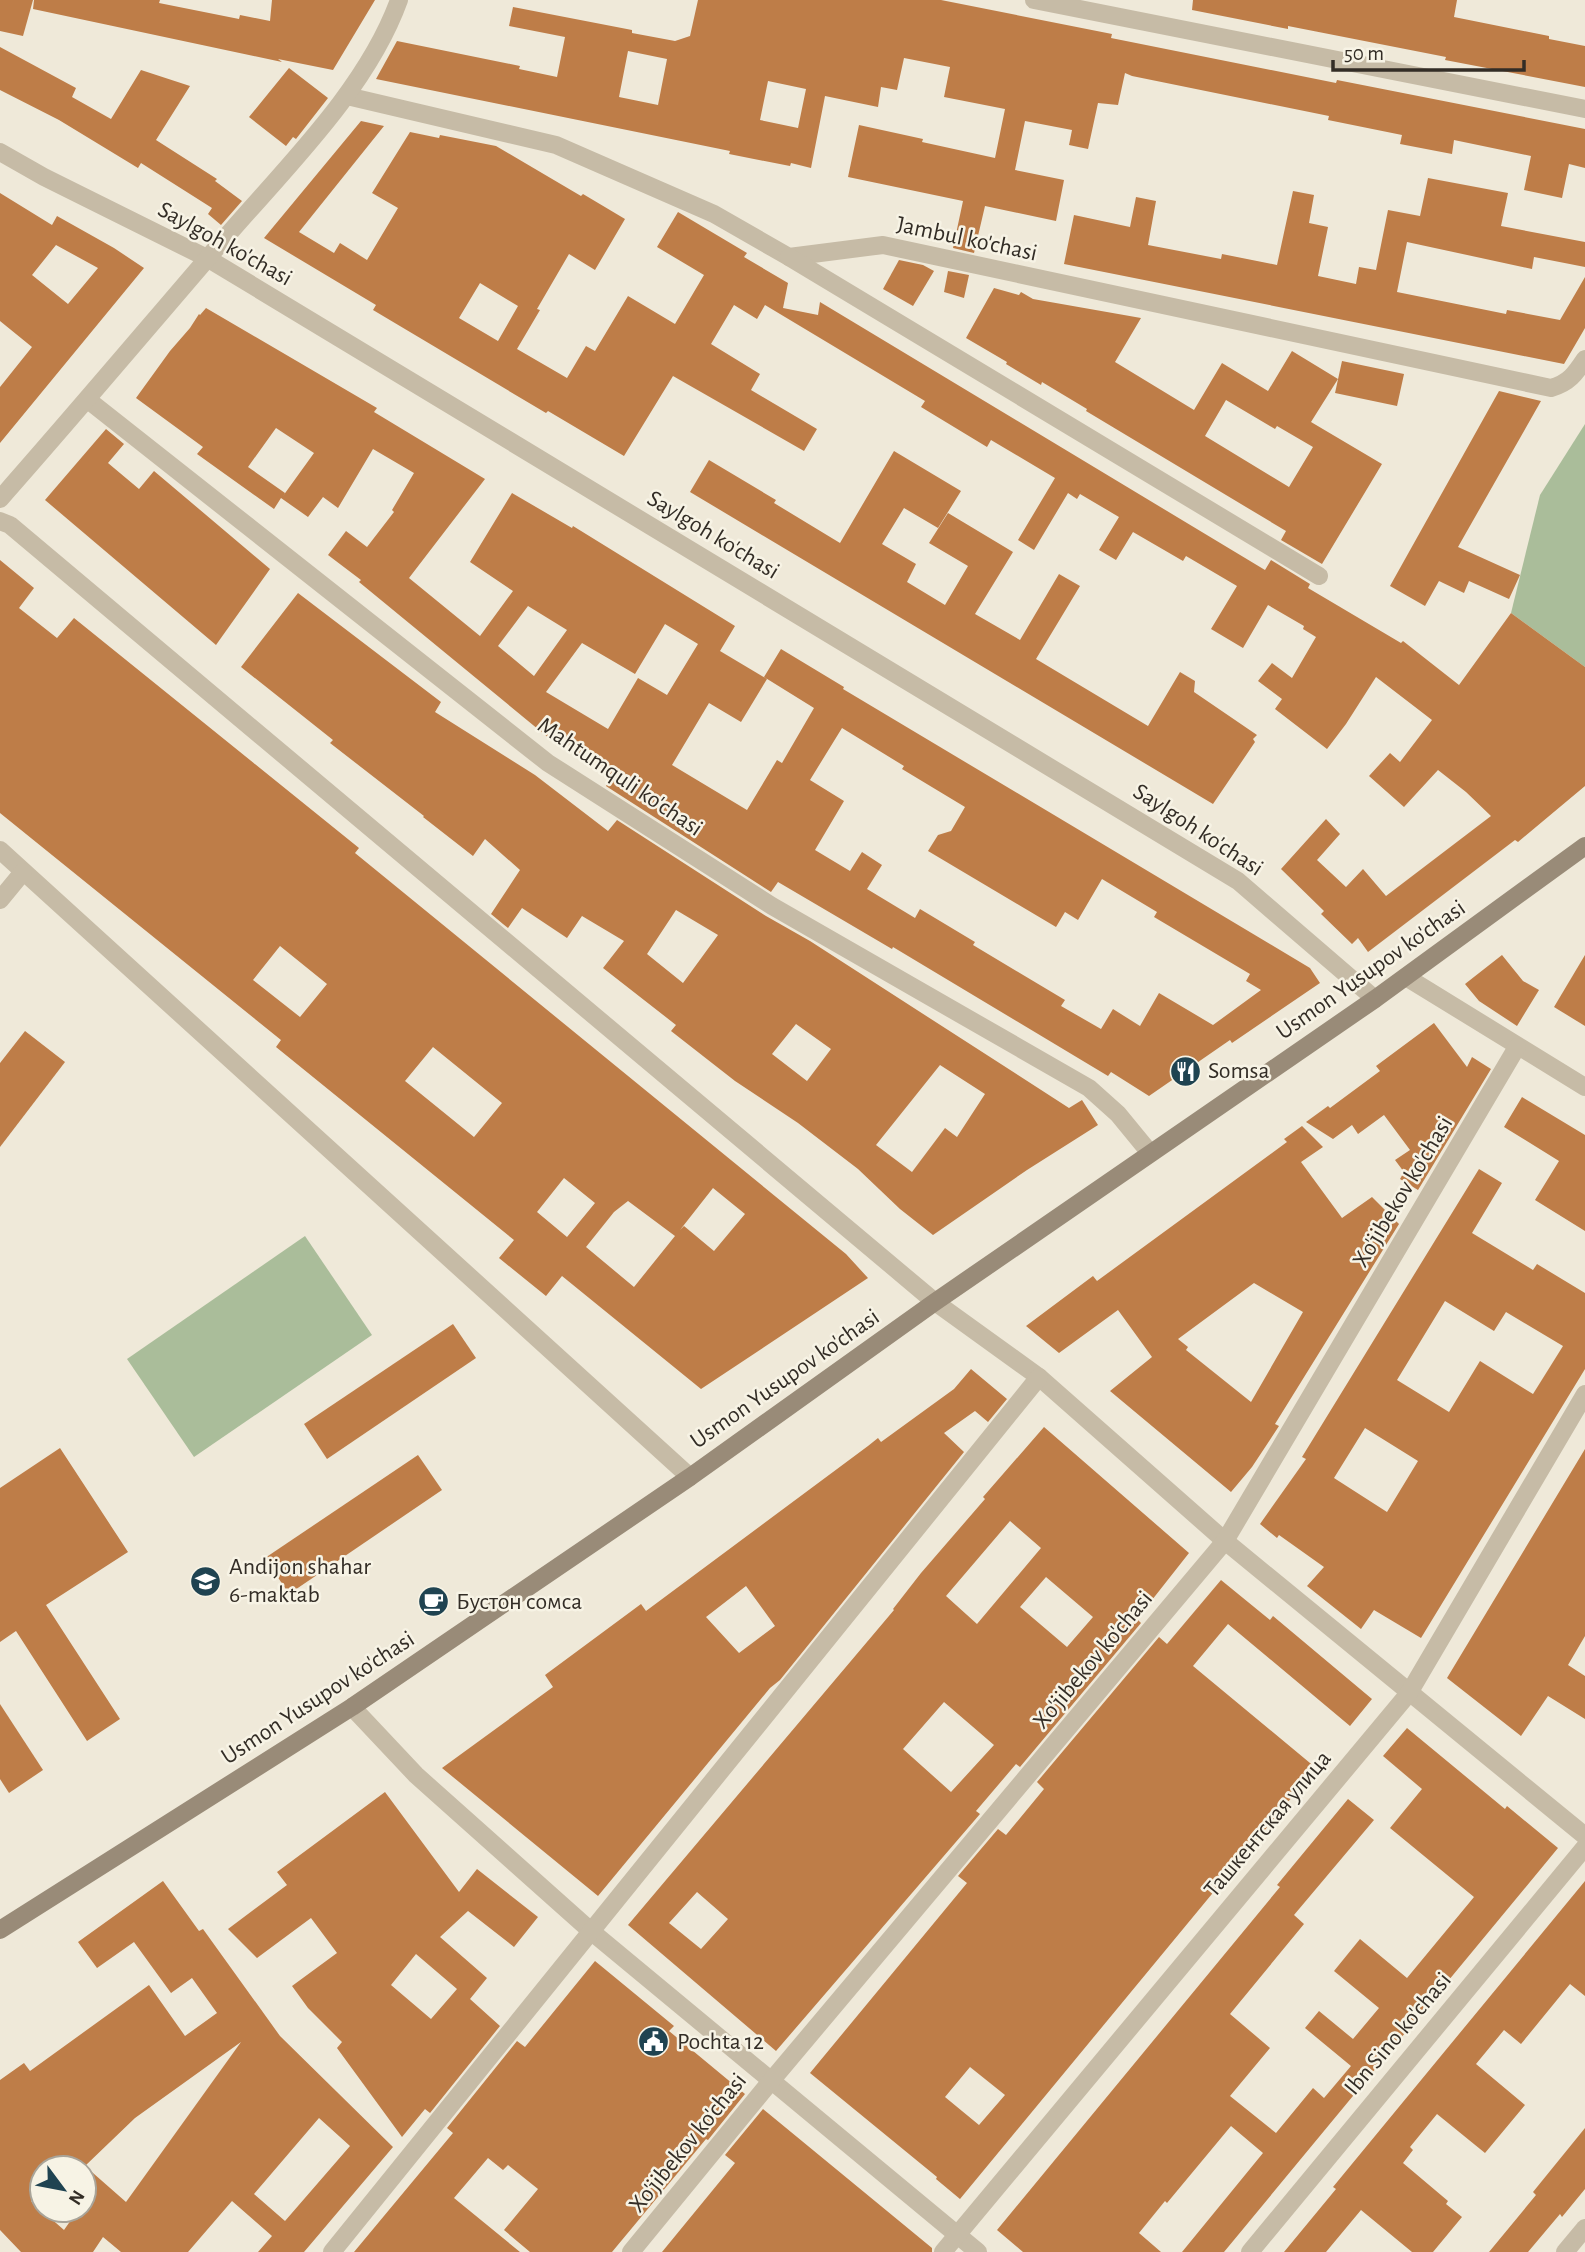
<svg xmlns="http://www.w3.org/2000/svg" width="1585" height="2252" font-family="'Alegreya Sans',sans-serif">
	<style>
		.green { fill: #aabd9a }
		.building { fill: #be7d48; fill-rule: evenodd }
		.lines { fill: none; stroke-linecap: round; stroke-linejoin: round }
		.minor { stroke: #c6bba6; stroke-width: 18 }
		.secondary { stroke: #998b78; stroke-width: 18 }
		.labels { text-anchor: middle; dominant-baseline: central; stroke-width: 5; stroke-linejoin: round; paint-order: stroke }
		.street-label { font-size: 24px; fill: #332d26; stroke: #f7f3e5 }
		.poi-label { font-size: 24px; fill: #332d26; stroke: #f7f3e5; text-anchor: start }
	</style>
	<rect width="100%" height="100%" fill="#efe9d9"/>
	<!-- green -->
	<g class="green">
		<path d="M1585,424V667L1511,613L1540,495Z"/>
		<path d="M305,1236L372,1335L194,1457L127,1359Z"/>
	</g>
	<!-- building -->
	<g class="building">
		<path d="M0,0H33L23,36L0,31Z"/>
		<path d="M34,0H160L159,3L239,19L240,15L270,21L272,0H375L333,70L278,59L282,62L33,9Z"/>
		<path d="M698,0H941L1112,34L1111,38L1336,83L1337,80L1585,129V168L1569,164L1562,198L1524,190L1531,156L1454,140L1452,154L1400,144L1402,135L1328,120L1329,116L1132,76L1125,73L1118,105L1098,103L1088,149L1069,145L1072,130L1025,121L1015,170L1064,180L1056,221L985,206L974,253L953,248L963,201L848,177L859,125L923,139L922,142L995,158L1005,109L944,97L950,67L904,58L897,90L881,87L878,107L825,96L811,168L791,163L790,166L729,154L730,151L376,79L397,41L520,66L519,69L557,77L565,37L509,26L513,7L632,30V33L675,41L690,36ZM628,51L667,59L658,105L619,97ZM768,81L806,89L798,128L760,120Z"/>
		<path d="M1193,0H1457L1454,17L1549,36V39L1585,46V87L1445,60L1446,57L1288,26V29L1192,10Z"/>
		<path d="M0,47L76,88L72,97L111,119L141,70L190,86L156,140L217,179L215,181L242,201L221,225L208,214L212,208L141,163L138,168L59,120L0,90Z"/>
		<path d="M289,68L328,98L296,139L293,137L286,146L249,117Z"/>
		<path d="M361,121L384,126L299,232L334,253L340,243L367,260L398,208L372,193L410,132L439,138L440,135L496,146L581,196L583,194L625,219L595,270L569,254L537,309L540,310L517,349L567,378L586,346L595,351L628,296L675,324L704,275L657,247L678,212L747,253L744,257L788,283L783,308L818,315L820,302L1265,570L1271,560L1310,584L1308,588L1401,643L1403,641L1459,685L1511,613L1585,667V786L1518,842L1515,840L1368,952L1358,938L1352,944L1321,914L1324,911L1281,869L1326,819L1340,834L1317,860L1346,887L1363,869L1386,896L1491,816L1466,792L1438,770L1404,807L1369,776L1390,753L1400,762L1432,720L1376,677L1346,724L1327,749L1275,709L1282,699L1258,681L1272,663L1292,678L1316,637L1303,629L1304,626L1268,605L1243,648L1211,629L1237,586L1186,556L1183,561L1133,532L1116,560L1099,550L1119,517L1080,494L1077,499L1068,493L1034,550L1018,540L1055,478L991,440L987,447L921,407L925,401L765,305L757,319L734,305L711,344L760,374L751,390L817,429L804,451L673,376L624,456L548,411L546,413L373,310L376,305L264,238ZM480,283L518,306L498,341L459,318Z"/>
		<path d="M1428,178L1508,193L1501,226L1585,242V267L1534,257L1532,269L1407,242L1397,292L1506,314L1507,310L1560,320L1585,277V328L1564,364L1064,264L1074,215L1130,227L1136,197L1156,201L1148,245L1221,259L1222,254L1277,265L1293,191L1314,195L1309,223L1328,227L1318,276L1356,284L1359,267L1376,270L1388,210L1420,216Z"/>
		<path d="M0,193L52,225L57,216L114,248L144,268L0,443V387L32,347L0,321ZM56,245L98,268L68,304L32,275Z"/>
		<path d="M899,260L923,265L934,271L913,306L883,289Z"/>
		<path d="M948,271L969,275L964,298L944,292Z"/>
		<path d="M994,288L1019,295L1021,292L1033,299L1141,318L1115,362L1194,410L1222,363L1268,391L1292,351L1338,379L1311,422L1382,464L1322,564L1281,540L1286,531L1086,411L1087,409L1042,382L1041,385L1006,364L1007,362L966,338ZM1226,400L1275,429L1277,426L1313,447L1289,487L1205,436Z"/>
		<path d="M206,308L377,408L374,412L485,479L409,578L480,636L513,591L470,562L512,493L572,528L573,526L735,626L720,651L767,679L741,722L709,703L672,765L747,810L777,760L782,763L814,708L764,677L781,649L844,687L843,689L1310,968L1320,983L1232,1043L1230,1040L1149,1096L1111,1072L1108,1076L893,947L892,949L778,882L771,892L609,788L606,786L613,776L550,739L359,582L361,580L328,555L346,531L367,547L394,512L392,510L414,473L373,449L338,508L323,497L308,517L281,498L274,509L197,454L203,447L136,398L170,351L190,328L199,314L200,315ZM276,428L314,453L283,496L285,493L248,467ZM528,606L567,630L534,676L498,646ZM665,624L698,644L667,695L638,678L608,729L546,692L582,643L635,674ZM842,728L904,766L902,769L965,807L951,831L938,835L928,851L1056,927L1065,912L1078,920L1102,879L1157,912L1154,917L1250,974L1246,981L1261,990L1213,1025L1159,993L1140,1026L1113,1009L1101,1029L1061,1006L1065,1000L973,945L975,942L920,909L915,918L867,889L882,865L862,852L850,871L815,850L844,801L810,780Z"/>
		<path d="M1342,361L1404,374L1397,406L1335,393Z"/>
		<path d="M1499,391L1541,401L1458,547L1520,575L1509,599L1469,581L1464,593L1439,581L1425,606L1390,586Z"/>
		<path d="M106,429L124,444L108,463L139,489L154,471L270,569L216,645L45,500Z"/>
		<path d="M894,451L961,491L938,528L904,508L882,544L916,564L907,582L945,605L968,566L929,543L948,513L1013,552L975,614L1020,640L1059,574L1080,586L1036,659L1148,726L1180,672L1195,681L1194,692L1257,735L1253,739L1255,742L1213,804L690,492L709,460L776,500L774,503L840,543Z"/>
		<path d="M0,560L34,588L19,608L57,638L74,618L359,848L355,853L846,1254L868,1278L701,1389L562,1276L546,1296L499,1258L514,1240L276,1047L281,1040L0,813ZM280,946L327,984L300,1017L253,980ZM433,1047L502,1103L474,1137L405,1081ZM564,1178L595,1203L567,1237L537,1212ZM713,1188L745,1214L714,1251L684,1226L680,1230ZM628,1201L675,1236L634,1287L586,1247L614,1212Z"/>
		<path d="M298,593L441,702L435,712L535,775L608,831L617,820L766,916L810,941L1069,1108L1082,1100L1098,1125L1027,1170L933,1235L900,1209L858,1169L798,1123L735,1081L671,1031L676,1025L603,968L624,941L582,916L567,938L522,908L508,928L503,924L491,914L520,870L485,839L473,856L423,817L424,816L330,743L333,740L241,667ZM676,910L718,935L683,983L647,954ZM796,1024L831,1049L807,1081L772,1054ZM940,1065L985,1094L957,1137L945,1128L912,1172L876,1145Z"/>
		<path d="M1502,955L1523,981L1539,990L1517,1026L1479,1001L1465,984Z"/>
		<path d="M1585,955V1026L1554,1007Z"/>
		<path d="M1434,1023L1467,1067L1472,1057L1491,1069L1418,1190L1400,1179L1404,1172L1395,1160L1410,1150L1384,1115L1358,1134L1352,1125L1333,1139L1306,1122L1328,1106L1330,1108L1380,1071L1376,1066Z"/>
		<path d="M25,1031L65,1062L0,1147V1063Z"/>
		<path d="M1522,1097L1585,1135V1231L1535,1200L1559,1161L1504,1127Z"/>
		<path d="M1302,1126L1323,1147L1301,1162L1342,1218L1372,1197L1399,1224L1275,1424L1279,1426L1252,1467L1231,1492L1110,1391L1152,1357L1118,1310L1059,1353L1026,1326L1093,1276L1097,1281L1287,1142L1284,1139ZM1254,1283L1303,1312L1251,1402L1186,1350L1188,1347L1178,1339Z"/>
		<path d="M1479,1169L1502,1183L1472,1233L1533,1270L1537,1264L1585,1293V1369L1421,1638L1374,1610L1361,1629L1307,1586L1324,1567L1279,1535L1277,1538L1260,1524L1306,1459L1302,1457ZM1445,1301L1494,1331L1506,1312L1563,1346L1533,1394L1480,1361L1449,1412L1397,1380ZM1365,1428L1418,1461L1387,1512L1334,1478Z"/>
		<path d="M453,1324L476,1358L327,1459L304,1424Z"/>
		<path d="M971,1369L1007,1399L988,1422L975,1411L944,1433L964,1452L780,1680L770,1688L598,1896L442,1768L553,1687L545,1675L641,1604L646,1611L868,1446L878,1438L881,1442L954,1389ZM746,1586L775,1626L739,1653L706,1617Z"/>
		<path d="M1044,1427L1189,1553L1137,1619L1141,1623L1020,1767L1016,1764L976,1811L980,1814L776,2051L628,1925L894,1610L893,1609L921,1573L985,1499L983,1497ZM1010,1521L1041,1548L977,1624L946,1596ZM1046,1577L1093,1617L1067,1647L1020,1607ZM944,1702L994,1745L951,1792L903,1749ZM697,1892L728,1919L701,1949L669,1923Z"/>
		<path d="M60,1448L128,1552L46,1605L120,1719L87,1741L16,1631L0,1642V1488Z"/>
		<path d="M1585,1449V1636L1568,1665L1585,1676V1719L1548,1696L1521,1736L1447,1678Z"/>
		<path d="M418,1455L442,1490L289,1594L265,1558Z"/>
		<path d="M1221,1580L1270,1620L1273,1616L1372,1699L1350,1726L1228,1624L1193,1666L1316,1768L960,2199L936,2179L937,2177L810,2073L967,1883L958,1876L998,1829L1006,1835L1044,1789L1037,1782L1159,1637L1167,1644ZM970,2067L1005,2095L979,2125L945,2097Z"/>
		<path d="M0,1704L43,1770L9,1793L0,1779Z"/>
		<path d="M1407,1728L1505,1809L1507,1806L1558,1848L1224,2252H1182L1263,2153L1231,2126L1167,2203L1165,2201L1139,2233L1161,2252H1023L997,2230L1280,1887L1277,1885L1348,1799L1374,1820L1294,1915L1304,1924L1230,2014L1270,2048L1230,2096L1276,2133L1313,2088L1324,2098L1351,2066L1305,2028L1319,2011L1353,2039L1379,2008L1334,1971L1360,1939L1407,1978L1474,1897L1390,1828L1422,1789L1383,1756Z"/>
		<path d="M385,1792L459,1892L477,1869L538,1917L514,1947L468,1911L440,1937L487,1978L470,1999L500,2026L430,2113L425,2109L402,2137L337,2048L342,2042L308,2008L292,1986L337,1953L311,1918L257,1958L228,1929L287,1885L277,1872ZM416,1954L457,1989L431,2019L391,1985Z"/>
		<path d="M163,1881L199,1931L203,1929L280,2036L393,2147L304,2252H258L272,2236L232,2201L188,2252H121L103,2237L93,2252H21L0,2230V2080L24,2063L30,2071L149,1985L185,2036L217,2013L192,1978L171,1993L134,1942L97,1968L78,1942ZM241,2042L126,2202L85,2166L135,2118ZM319,2118L350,2146L285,2221L254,2194ZM84,2167V2210H78L64,2230L31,2201L42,2190V2168Z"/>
		<path d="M1585,1881V1996L1570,1984L1521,2044L1504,2030L1476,2064L1525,2105L1485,2153L1437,2114L1410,2147L1413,2150L1403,2163L1448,2201L1446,2204L1462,2217L1433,2252H1412L1361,2210L1326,2252H1284L1336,2189L1333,2187Z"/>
		<path d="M595,1961L674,2026L669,2031L745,2094L708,2140L706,2139L612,2252H530L504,2230L538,2189L508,2165L503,2170L488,2158L454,2198L520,2252H354L453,2133L447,2128L517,2041L525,2047Z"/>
		<path d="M763,2109L932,2248V2252H662L735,2163L725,2155Z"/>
		<path d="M1585,2128V2189L1562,2217L1560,2214L1528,2252H1489L1536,2195L1533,2192Z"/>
	</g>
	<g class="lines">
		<!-- minor -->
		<g class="minor">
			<path d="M1034,0L1585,109"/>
			<path d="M347,96L556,145L714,214L789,257L883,245L1551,388C1569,383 1575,374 1585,359"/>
			<path d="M0,152L44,177L207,258L1238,881L1375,999"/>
			<path d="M789,257L1319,576"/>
			<path d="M88,400L548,763L772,906L1089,1088L1118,1114L1150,1153"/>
			<path d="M0,499C76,413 150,325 225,238C286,167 367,89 399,0"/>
			<path d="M0,521L10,525L935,1302L1039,1377L1225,1541L1585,1836"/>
			<path d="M0,850L690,1477"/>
			<path d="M0,900L23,872"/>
			<path d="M1406,977L1585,1087"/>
			<path d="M352,1707L416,1775L592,1932L978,2252"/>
			<path d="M332,2252L1039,1377"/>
			<path d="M631,2252L771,2081L1225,1541L1517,1047"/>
			<path d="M943,2252L1409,1693L1585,1394"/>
			<path d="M1250,2252L1585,1847"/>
			<path d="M1565,2252L1585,2228"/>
		</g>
		<!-- secondary -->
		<path class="secondary" d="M0,1930L352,1707L690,1477L935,1302L1375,999L1585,846"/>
	</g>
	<!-- icons -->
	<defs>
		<symbol id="restaurant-disc" viewBox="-11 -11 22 22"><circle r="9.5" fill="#1f4351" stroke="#f7f3e5"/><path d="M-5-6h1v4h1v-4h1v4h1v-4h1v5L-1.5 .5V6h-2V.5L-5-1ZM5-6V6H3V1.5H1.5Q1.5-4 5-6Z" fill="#fff"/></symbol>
		<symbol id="school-disc" viewBox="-11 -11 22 22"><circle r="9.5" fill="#1f4351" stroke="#f7f3e5"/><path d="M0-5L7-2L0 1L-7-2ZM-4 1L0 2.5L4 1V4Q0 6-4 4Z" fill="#fff"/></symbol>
		<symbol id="cafe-disc" viewBox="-11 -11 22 22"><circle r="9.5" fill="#1f4351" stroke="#f7f3e5"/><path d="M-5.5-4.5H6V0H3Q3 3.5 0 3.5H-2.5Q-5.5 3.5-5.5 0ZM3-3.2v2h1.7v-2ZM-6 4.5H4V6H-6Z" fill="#fff"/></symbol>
		<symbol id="civic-disc" viewBox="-11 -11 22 22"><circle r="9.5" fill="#1f4351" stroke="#f7f3e5"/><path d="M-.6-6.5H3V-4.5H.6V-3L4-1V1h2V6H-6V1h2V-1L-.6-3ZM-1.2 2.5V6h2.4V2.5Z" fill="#fff"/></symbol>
	</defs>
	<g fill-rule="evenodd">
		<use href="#restaurant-disc" x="1168" y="1054" width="35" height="35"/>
		<use href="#school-disc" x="188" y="1564" width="35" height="35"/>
		<use href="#cafe-disc" x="416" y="1584" width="35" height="35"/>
		<use href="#civic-disc" x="636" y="2024" width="35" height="35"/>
	</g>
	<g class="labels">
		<!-- street labels -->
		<g class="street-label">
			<text transform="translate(967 239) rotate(12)">Jambul ko'chasi</text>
			<text transform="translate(225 244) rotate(29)">Saylgoh ko'chasi</text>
			<text transform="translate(713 535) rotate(31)">Saylgoh ko'chasi</text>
			<text transform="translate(620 777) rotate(34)">Mahtumquli ko'chasi</text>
			<text transform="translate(1198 830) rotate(33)">Saylgoh ko'chasi</text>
			<text transform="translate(1371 970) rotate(-35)">Usmon Yusupov ko'chasi</text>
			<text transform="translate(1403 1192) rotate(-59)">Xo'jibekov ko'chasi</text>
			<text transform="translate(785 1379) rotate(-35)">Usmon Yusupov ko'chasi</text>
			<text transform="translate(1093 1660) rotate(-50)">Xo'jibekov ko'chasi</text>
			<text transform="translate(318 1698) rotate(-33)">Usmon Yusupov ko'chasi</text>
			<text transform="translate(1268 1824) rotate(-50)">Ташкентская улица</text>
			<text transform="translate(1398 2034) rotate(-50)">Ibn Sino ko'chasi</text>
			<text transform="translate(688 2143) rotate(-51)">Xo'jibekov ko'chasi</text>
		</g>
		<!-- poi labels -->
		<g class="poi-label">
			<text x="1208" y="1071">Somsa</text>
			<text x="229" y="1567">Andijon shahar<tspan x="229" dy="28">6-maktab</tspan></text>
			<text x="456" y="1602">Бустон сомса</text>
			<text x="677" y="2042">Pochta 12</text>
		</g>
	</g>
	<!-- north arrow -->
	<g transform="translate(63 2189) rotate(122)"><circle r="33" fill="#f7f3e5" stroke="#a9a499" stroke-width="2"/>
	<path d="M0-5L12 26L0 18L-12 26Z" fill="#1f4351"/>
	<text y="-10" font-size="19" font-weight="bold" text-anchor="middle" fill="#332d26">N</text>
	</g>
	<!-- scale -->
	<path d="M1333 60v10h191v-10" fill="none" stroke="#332d26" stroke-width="3.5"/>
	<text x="1344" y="60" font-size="21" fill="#332d26" stroke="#f7f3e5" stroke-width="5" paint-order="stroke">50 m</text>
</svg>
